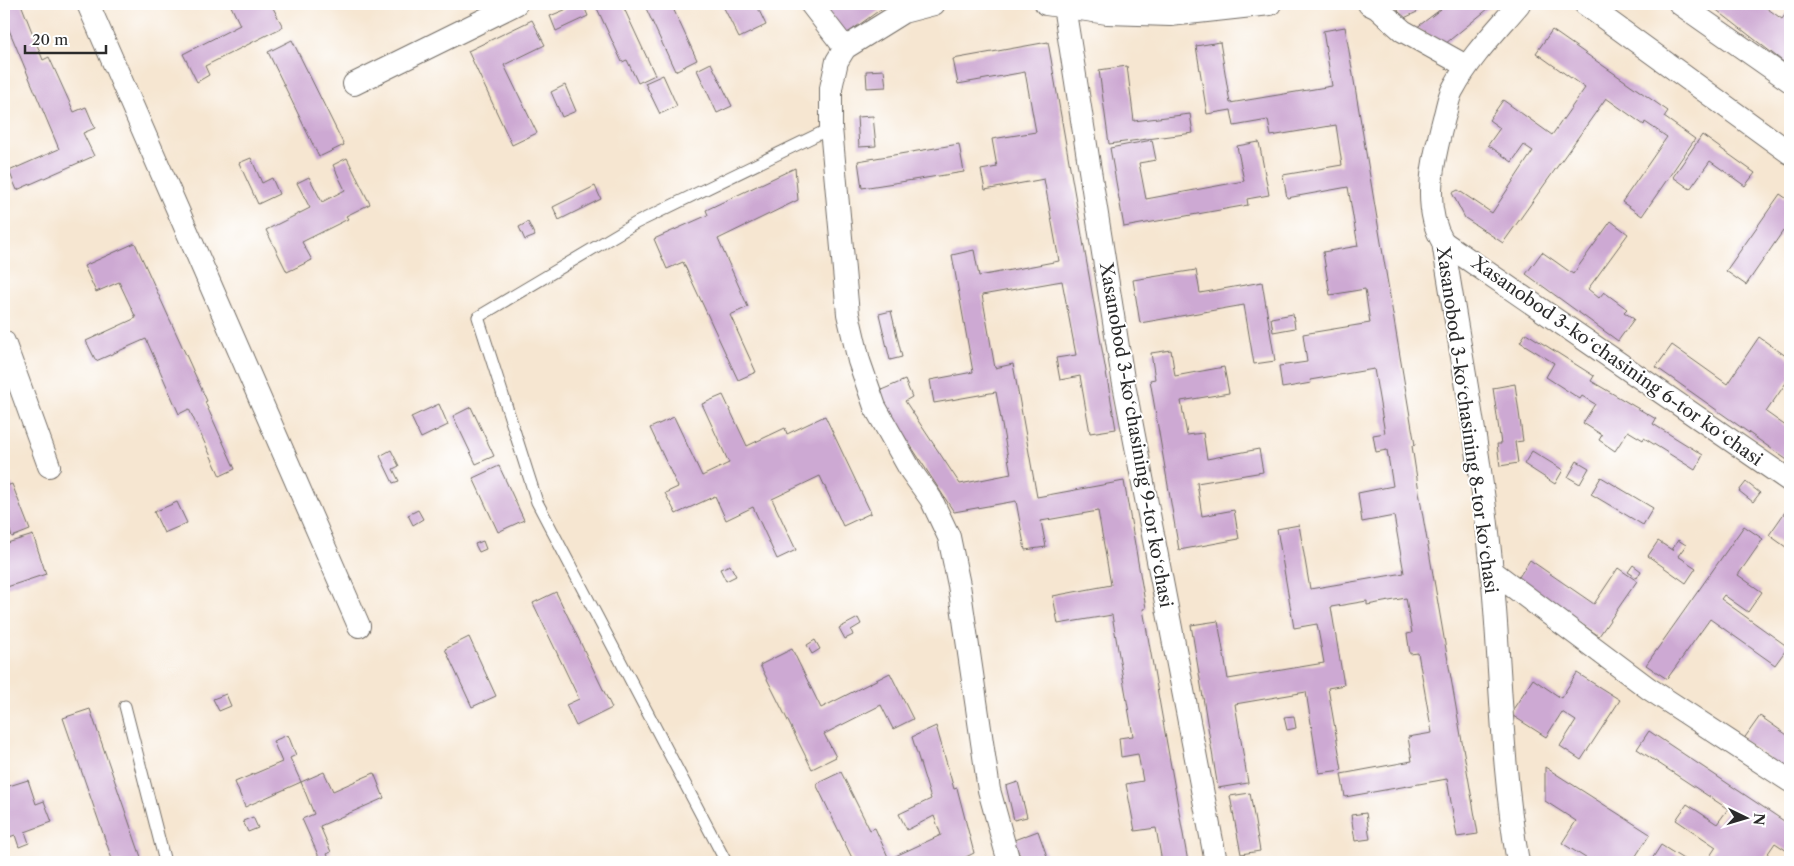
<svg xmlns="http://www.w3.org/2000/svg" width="1794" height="866" font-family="'Libre Caslon Text',serif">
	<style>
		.building { fill: #cda9d3 }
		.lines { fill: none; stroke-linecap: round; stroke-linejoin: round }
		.lane-casing { stroke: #726c65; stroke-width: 13 }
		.street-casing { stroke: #726c65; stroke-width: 24 }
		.lane { stroke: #fff; stroke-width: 11 }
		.street { stroke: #fff; stroke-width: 22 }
		.labels { text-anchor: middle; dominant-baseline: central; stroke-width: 4; stroke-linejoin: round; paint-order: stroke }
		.street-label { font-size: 18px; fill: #2b2b2b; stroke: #fff }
	</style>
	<rect width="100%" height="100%" fill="#fff"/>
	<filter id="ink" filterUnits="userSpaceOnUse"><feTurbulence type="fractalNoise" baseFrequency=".02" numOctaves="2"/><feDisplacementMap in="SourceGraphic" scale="10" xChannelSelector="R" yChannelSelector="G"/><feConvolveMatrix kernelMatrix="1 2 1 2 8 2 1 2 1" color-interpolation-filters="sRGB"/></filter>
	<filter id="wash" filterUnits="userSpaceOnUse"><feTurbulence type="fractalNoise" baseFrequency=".0096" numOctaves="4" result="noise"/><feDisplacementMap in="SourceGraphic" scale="20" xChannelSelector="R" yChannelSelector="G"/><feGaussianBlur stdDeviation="1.12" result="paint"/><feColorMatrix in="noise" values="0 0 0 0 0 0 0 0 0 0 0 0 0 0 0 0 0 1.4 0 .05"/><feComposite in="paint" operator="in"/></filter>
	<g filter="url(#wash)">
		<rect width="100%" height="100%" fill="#f6e6d1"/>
		<g id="blocks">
			<!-- building -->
			<g class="building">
				<path d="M4,4H21L43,60L49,57L74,112L86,107L95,128L83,133L94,156L17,190L9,171L59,149L4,18Z"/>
				<path d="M230,4H271L283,27L205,66L209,75L197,82L183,54L240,25Z"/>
				<path d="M579,4H583L588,16L556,31L550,16Z"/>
				<path d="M595,4H622L655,75L638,83L627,60L622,62Z"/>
				<path d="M644,4H671L697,60L675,71Z"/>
				<path d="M722,4H756L766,25L739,38Z"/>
				<path d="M822,4H888L845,35Z"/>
				<path d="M1397,4H1416L1417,12L1400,20Z"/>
				<path d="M1437,4H1494L1445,44L1416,28L1441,9Z"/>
				<path d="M1709,4H1761L1782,19L1790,8V67Z"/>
				<path d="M532,20L545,45L504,65L537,133L512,145L468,51Z"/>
				<path d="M1345,27L1412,428L1415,445L1412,446L1422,511L1478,834L1457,837L1447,779L1345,797L1341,774L1412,761L1408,737L1432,733L1418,653L1410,654L1407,634L1412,633L1406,598L1367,605V601L1331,607L1344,685L1328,688L1342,770L1319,773L1306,692L1235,704L1248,783L1218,788L1191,625L1218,621L1228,679L1324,663L1317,624L1294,628L1277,529L1299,525L1310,589L1404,573L1394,516L1362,522L1358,493L1393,486L1387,450L1376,452L1373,435L1385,433L1374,369L1310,380L1311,383L1282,388L1279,366L1307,362L1303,334L1370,323L1365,289L1330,295L1323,252L1358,246L1348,187L1287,198L1283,175L1342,165L1336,125L1271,136L1268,120L1234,126L1231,110L1207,114L1196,46L1220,42L1230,103L1332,86L1323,31Z"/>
				<path d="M1552,30L1668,111L1664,117L1695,139L1642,216L1622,202L1667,137L1645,122L1644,125L1606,98L1503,243L1465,218L1452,193L1458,190L1492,213L1533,151L1524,145L1512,162L1488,145L1500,128L1489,120L1503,100L1552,135L1585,88L1536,53Z"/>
				<path d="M292,40L344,145L319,157L268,52Z"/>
				<path d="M1048,42L1116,429L1090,433L1080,376L1060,380L1056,358L1076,355L1062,281L982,295L995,368L1013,364L1037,497L1124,481L1146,608L1143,609L1188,862H1162L1156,828L1135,831L1126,784L1143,781L1138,754L1121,757L1119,738L1133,736L1112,615L1058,624L1053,596L1111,585L1098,511L1041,521L1046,547L1025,550L1016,501L954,512L886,408L879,391L905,380L912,397L905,401L960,484L1011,474L996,392L934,403L930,380L973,372L952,255L974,250L979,276L1059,261L1044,179L985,190L981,170L997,167L992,139L1036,132L1025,72L958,84L953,59Z"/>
				<path d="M711,63L732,106L717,113L697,70Z"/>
				<path d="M1127,66L1134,121L1190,114L1193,133L1109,144L1099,70Z"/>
				<path d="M884,70L886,87L867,88L866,71Z"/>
				<path d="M663,75L677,106L660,114L645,83Z"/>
				<path d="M565,85L576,111L562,117L551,92Z"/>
				<path d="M873,116L876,146L859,147L857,117Z"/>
				<path d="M1702,135L1755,173L1745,186L1710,161L1690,189L1673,177Z"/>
				<path d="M1152,140L1156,160L1139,163L1146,199L1244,181L1237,146L1259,142L1269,195L1247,199L1248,205L1124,227L1110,148Z"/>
				<path d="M959,144L964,172L862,188L858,161Z"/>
				<path d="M251,158L262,183L272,178L279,194L258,204L239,163Z"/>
				<path d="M347,158L370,204L346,216L348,219L302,242L312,260L287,272L266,230L310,208L297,183L309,177L322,202L345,190L333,165Z"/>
				<path d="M795,168L798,200L718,239L748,307L730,315L756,372L738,380L683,262L667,269L654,239L708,215L706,210Z"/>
				<path d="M595,186L601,199L559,220L553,207Z"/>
				<path d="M1780,194L1790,201V236L1783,231L1746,285L1726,271Z"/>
				<path d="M1611,221L1628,234L1588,289L1599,298L1604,292L1627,309L1624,312L1634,319L1618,341L1526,274L1542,252L1573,274Z"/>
				<path d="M528,222L535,236L525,240L519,227Z"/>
				<path d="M135,243L207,401L205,402L235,469L220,476L189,409L179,414L146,339L96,361L86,341L136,318L119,282L96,292L84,266Z"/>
				<path d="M1196,270L1200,293L1262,282L1275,361L1254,364L1244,305L1140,323L1133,280Z"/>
				<path d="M891,311L902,357L890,360L879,314Z"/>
				<path d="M1293,314L1295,328L1273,332L1271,318Z"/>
				<path d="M1526,333L1594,376L1591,381L1656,419L1653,424L1703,455L1695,470L1644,438L1643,440L1628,431L1615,451L1599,440L1602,435L1583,423L1595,404L1582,396L1580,399L1546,377L1554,363L1520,342Z"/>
				<path d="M1759,337L1790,359V377L1766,412L1790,429V462L1656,367L1672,345L1727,384Z"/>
				<path d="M1171,350L1175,376L1224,367L1229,393L1181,401L1187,435L1203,433L1207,459L1259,449L1263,472L1197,483L1202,516L1234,510L1239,539L1179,550L1150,380L1155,379L1151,353Z"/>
				<path d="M1515,384L1523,441L1515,442L1518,463L1500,466L1497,444H1501L1493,388Z"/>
				<path d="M723,395L747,446L785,428L787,434L825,416L871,513L843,526L820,476L772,499L796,550L777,559L753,507L726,520L715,496L676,514L665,493L678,487L650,428L674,417L702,476L729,463L702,404Z"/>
				<path d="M439,404L448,425L421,438L411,417Z"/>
				<path d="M471,407L494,456L476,464L453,416Z"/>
				<path d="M391,450L399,466L393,469L399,481L393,483L380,456Z"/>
				<path d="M1532,451L1563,470L1555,484L1524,464Z"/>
				<path d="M1577,461L1589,468L1580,484L1568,477Z"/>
				<path d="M499,466L524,520L498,532L473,478Z"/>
				<path d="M1601,477L1653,508L1643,525L1591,494Z"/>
				<path d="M1746,482L1760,493L1753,502L1739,491Z"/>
				<path d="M12,484L30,530L12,537L4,513V487Z"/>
				<path d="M177,502L187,523L164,533L154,512Z"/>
				<path d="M418,510L423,519L413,525L408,515Z"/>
				<path d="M1785,512L1790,516V550L1769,535Z"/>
				<path d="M1744,526L1763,539L1738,575L1762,592L1748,612L1724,595L1721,599L1788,647L1775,665L1710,619L1667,679L1646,665Z"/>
				<path d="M33,535L46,574L4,588V544Z"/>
				<path d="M1678,540L1686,545L1678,556L1696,568L1686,583L1648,556L1658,541L1672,550Z"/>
				<path d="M483,541L486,549L479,552L475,544Z"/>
				<path d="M1530,560L1594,604L1618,568L1637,581L1599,636L1517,580Z"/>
				<path d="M730,565L736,576L726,581L720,569Z"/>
				<path d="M1633,565L1641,571L1637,578L1628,572Z"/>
				<path d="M556,592L612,708L576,726L566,705L579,699L533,603Z"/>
				<path d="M858,618L861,624L851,630L853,635L845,639L839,628Z"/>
				<path d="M469,637L496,696L472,707L445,649Z"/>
				<path d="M815,640L820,649L812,654L807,645Z"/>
				<path d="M792,649L821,708L890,673L913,719L893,729L881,705L824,734L836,757L812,769L760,665Z"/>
				<path d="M1577,673L1620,700L1581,760L1560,746L1576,721L1562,712L1546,737L1510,714L1533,679L1561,698Z"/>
				<path d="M226,694L231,706L219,711L213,699Z"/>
				<path d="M90,709L142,860L136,862H113L63,718Z"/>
				<path d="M1294,716L1296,728L1287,730L1284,717Z"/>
				<path d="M1760,716L1790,737V773L1743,740Z"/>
				<path d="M936,726L954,789L957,788L974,853L956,862H854L816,784L841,772L870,830L875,828L889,859L941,835L934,816L907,830L899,814L931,799L912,737Z"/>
				<path d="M1649,731L1790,825V853L1775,843L1762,862H1706L1716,847L1676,820L1687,804L1717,824L1728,809L1637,749Z"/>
				<path d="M288,735L296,755L290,758L301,782L245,807L235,782L282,762L273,741Z"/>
				<path d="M1545,767L1650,834L1632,862H1592L1562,843L1576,821L1545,801Z"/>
				<path d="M4,772L9,786L28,780L36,804L44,801L52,822L25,832L29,843L19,847L15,835L4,839Z"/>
				<path d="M324,772L333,791L374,773L384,798L320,826L331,852L327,854L331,862H313L319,857L302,819L314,814L301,782Z"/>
				<path d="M1018,782L1027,817L1014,820L1006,786Z"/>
				<path d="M1250,793L1260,851L1241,854L1230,796Z"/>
				<path d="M1366,813L1370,839L1355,841L1351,815Z"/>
				<path d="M253,817L258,828L248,832L243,821Z"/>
				<path d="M1038,831L1049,862H1022L1014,840Z"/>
				<path d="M1661,845L1688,862H1650Z"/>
			</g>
		</g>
	</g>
	<g filter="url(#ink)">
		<use href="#blocks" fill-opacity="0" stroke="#726c65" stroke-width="1"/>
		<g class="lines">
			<defs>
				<g id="lane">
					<path d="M125,706L165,862"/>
					<path d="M726,862L537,502L478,317L636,223L831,128"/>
				</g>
				<g id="street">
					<path d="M88,4L359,626"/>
					<path d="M811,4L845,48"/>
					<path d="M934,4L903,12L845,48L837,61L831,88V128L848,314L859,361L875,407L911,471L931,499L949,537L959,585L989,790L1009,862"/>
					<path d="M1046,4L1107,13L1170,15L1270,4"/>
					<path d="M1369,4L1377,8L1403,31L1466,66"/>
					<path d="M1585,4L1790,153"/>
					<path d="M1680,4L1790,81"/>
					<path d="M1064,6L1123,379L1216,862"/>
					<path d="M354,84L516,4"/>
					<path d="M1443,242L1790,481"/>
					<path d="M4,342L49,466"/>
					<path d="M1492,571L1648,688L1790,781"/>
					<path d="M1518,862C1501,766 1501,669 1492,572C1482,461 1460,351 1443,242C1421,206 1434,156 1444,118C1447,109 1448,97 1453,89C1470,57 1496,31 1519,4"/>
				</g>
			</defs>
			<!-- lane casing -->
			<use href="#lane" class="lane-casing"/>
			<!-- street casing -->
			<use href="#street" class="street-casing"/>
			<!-- lane -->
			<use href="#lane" class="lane"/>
			<!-- street -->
			<use href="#street" class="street"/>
		</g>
	</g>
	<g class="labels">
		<!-- street labels -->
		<g class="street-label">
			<text transform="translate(1617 361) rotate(35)">Xasanobod 3-koʻchasining 6-tor koʻchasi</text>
			<text transform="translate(1467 420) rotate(82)">Xasanobod 3-koʻchasining 8-tor koʻchasi</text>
			<text transform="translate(1136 435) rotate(80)">Xasanobod 3-koʻchasining 9-tor koʻchasi</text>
		</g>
	</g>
	<!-- margin -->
	<rect width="1794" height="866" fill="none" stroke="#fff" stroke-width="20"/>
	<!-- north arrow -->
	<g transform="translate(1746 818) rotate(95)" stroke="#ffffff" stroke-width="4" paint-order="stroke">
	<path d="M0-4L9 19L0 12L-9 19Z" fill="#2b2b2b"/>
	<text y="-8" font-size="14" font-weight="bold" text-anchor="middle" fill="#2b2b2b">N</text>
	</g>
	<!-- scale -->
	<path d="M25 45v8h81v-8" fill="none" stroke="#2b2b2b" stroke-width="2.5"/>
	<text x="32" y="45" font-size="15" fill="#2b2b2b" stroke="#ffffff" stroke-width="4" paint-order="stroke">20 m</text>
</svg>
